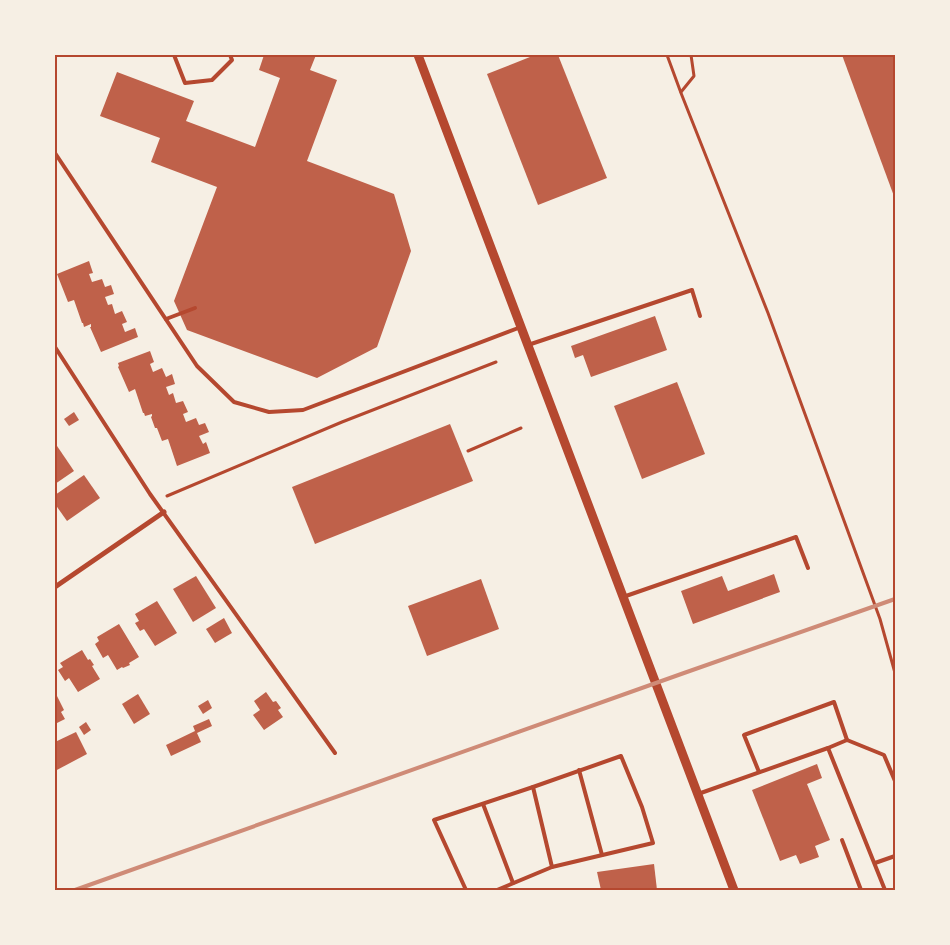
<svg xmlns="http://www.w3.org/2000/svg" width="950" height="945" font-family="'Work Sans',sans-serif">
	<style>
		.building { fill: #bf614a }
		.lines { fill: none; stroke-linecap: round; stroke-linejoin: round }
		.path { stroke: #b5482f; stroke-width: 3 }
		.service { stroke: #b5482f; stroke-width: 4 }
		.minor { stroke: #b5482f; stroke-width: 5 }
		.tertiary { stroke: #b5482f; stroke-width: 9 }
		.rail { stroke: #cf8b77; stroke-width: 4 }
		.neatline { fill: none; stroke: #b5482f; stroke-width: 2 }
	</style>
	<rect width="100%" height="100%" fill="#f6efe4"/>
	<!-- building -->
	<g class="building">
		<path d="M264,55H316L310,70L337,80L307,161L394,194L411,251L377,347L317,378L187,330L174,301L217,187L151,162L160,138L100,116L117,72L194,101L186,121L255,147L280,78L259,70Z"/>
		<path d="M535,55H558L607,178L538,205L487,74Z"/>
		<path d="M842,55H895V199Z"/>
		<path d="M89,261L93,273L89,274L92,282L102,279L105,287L111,285L114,294L105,297L108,305L112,304L115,314L122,311L127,322L122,324L125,332L135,328L138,337L101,352L90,327H91V324L84,327L83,323H82L74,300L68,302L57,274Z"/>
		<path d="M655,316L667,350L591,377L583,355L575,358L571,346Z"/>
		<path d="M150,351L154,362L150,364L153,372L162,368L166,377L172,374L175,384L166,387L169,395L173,393L176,403L183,401L188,412L183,414L186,422L196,418L199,425L205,423L209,432L199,436L203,444L206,442L210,453L177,466L168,439L162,441L157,428H155L151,417L152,416V414L145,416L144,413H143L135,389L129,392L118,367L119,366L118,363Z"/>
		<path d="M677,382L705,454L642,479L614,406Z"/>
		<path d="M74,412L79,420L69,426L64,419Z"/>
		<path d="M450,424L473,481L315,544L292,487Z"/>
		<path d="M55,443L74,471L55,484Z"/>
		<path d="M84,475L100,498L67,521L55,504V495Z"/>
		<path d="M774,574L780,592L693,624L681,591L722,576L728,591Z"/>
		<path d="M196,576L216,608L193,622L173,589Z"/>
		<path d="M481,579L499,629L427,656L408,606Z"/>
		<path d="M157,601L177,633L155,646L144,629L140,631L135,623L139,621L135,614Z"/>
		<path d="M224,618L232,633L215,643L206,629Z"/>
		<path d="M119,624L139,657L129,663L130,665L123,668L122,667L117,670L108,655L103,658L95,644L99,641L97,637Z"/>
		<path d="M82,650L88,660L90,659L94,665L92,666L100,679L78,692L69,678L65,681L58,670L63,667L60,663Z"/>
		<path d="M55,692L64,710L61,712L65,719L55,724Z"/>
		<path d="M266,692L273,702L276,701L281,708L278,710L283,717L264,730L253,715L260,710L254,701Z"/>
		<path d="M138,694L150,714L134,724L122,704Z"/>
		<path d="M208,700L212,708L203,714L198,706Z"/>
		<path d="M209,719L212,726L197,733L201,742L171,756L166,745L195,731L193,726Z"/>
		<path d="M86,722L91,730L84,735L79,727Z"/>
		<path d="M76,732L87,754L55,771V742Z"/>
		<path d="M817,764L822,778L807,784L830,840L815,846L819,857L800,864L796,855L780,861L752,790Z"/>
		<path d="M654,864L657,890H601L597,872Z"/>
	</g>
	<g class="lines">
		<!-- path -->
		<g class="path">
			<path d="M667,55L681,93L768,313L880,619L895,673"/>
			<path d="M681,92L694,76L691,55"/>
			<path d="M468,451L521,428"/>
			<path d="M167,496L342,422L496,362"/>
		</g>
		<!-- service -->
		<g class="service">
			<path d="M174,55L185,83L212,80L232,60L230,55"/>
			<path d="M55,153L197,366L234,402L269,412L303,410L521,327"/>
			<path d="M166,319L195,308"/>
			<path d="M528,345L692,290L700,316"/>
			<path d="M55,347L150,494L335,753"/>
			<path d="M623,597L796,537L808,568"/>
			<path d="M828,748L885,890"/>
			<path d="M579,770L602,855"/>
			<path d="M759,772L744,735L834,702L847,740"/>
			<path d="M533,787L552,867"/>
			<path d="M698,794L828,748L847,740L884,755L895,781"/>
			<path d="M483,804L513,883"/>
			<path d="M842,840L861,890"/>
			<path d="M875,863L895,856"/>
			<path d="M466,890L434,820L533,787L621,756L642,807L653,843L552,867L497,890"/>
		</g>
		<!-- minor -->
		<path class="minor" d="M55,587L164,512"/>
		<!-- tertiary -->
		<path class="tertiary" d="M418,55L734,890"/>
		<!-- rail -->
		<path class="rail" d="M75,890L684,673L895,599"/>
	</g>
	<!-- border -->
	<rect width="950" height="945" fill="none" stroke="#f6efe4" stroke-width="112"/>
	<rect x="56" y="56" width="838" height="833" class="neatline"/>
</svg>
